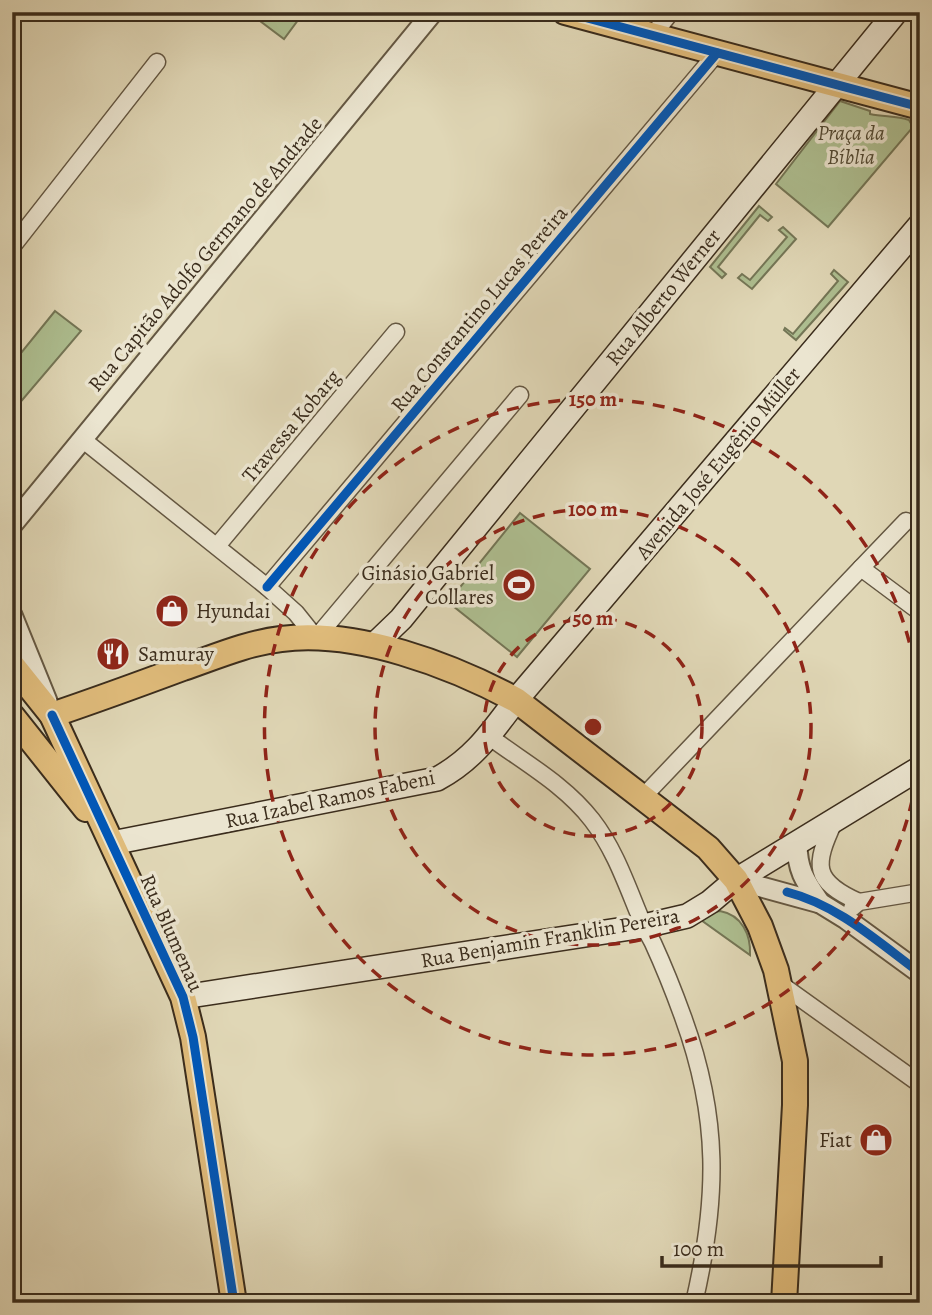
<svg xmlns="http://www.w3.org/2000/svg" width="932" height="1315" font-family="Alegreya,serif">
	<style>
		.green { fill: #aebf91; stroke: #747656; stroke-width: 2 }
		.lines { fill: none; stroke-linecap: round; stroke-linejoin: round }
		.minor-casing { stroke: #645742; stroke-width: 19 }
		.tertiary-casing { stroke: #645742; stroke-width: 23 }
		.secondary-casing { stroke: #3a2c1c; stroke-width: 26 }
		.primary-casing { stroke: #3a2c1c; stroke-width: 28 }
		.minor { stroke: #ebe5d0; stroke-width: 16 }
		.tertiary { stroke: #ebe5d0; stroke-width: 19 }
		.secondary { stroke: #ebe5d0; stroke-width: 23 }
		.primary { stroke: #e0bc7b; stroke-width: 24 }
		.cycleway-casing { stroke: #ebe5d0; stroke-width: 13 }
		.cycleway { stroke: #0057b8; stroke-width: 9 }
		.ring { fill: none; stroke: #8f2418; stroke-width: 3.5; stroke-dasharray: 12 9 }
		.labels { text-anchor: middle; dominant-baseline: central; stroke-width: 7; stroke-linejoin: round; paint-order: stroke }
		.park-label { font-size: 21px; font-style: italic; fill: #514933; stroke: #ebe5d0 }
		.street-label { font-size: 21px; fill: #3a2c1c; stroke: #ebe5d0 }
		.poi-label { font-size: 21px; fill: #3a2c1c; stroke: #ebe5d0; text-anchor: end }
		.centre { fill: #8f2418; stroke: #ebe5d0; stroke-width: 3.5 }
		.ring-label { font-size: 21px; text-anchor: middle; font-weight: bold; fill: #8f2418; stroke: #ebe5d0; stroke-width: 7; stroke-linejoin: round; paint-order: stroke }
	</style>
	<rect width="100%" height="100%" fill="#e0d7b6"/>
	<filter id="stains"><feTurbulence type="fractalNoise" baseFrequency=".00286" numOctaves="4"/><feColorMatrix values="0 0 0 0 .2 0 0 0 0 .09 0 0 0 0 .02 0 0 0 .5 -.17"/></filter>
	<radialGradient id="worn" r=".72"><stop offset=".6" stop-color="#630" stop-opacity="0"/><stop offset="1" stop-color="#630" stop-opacity=".3"/></radialGradient>
	<!-- green -->
	<g class="green">
		<path d="M248,12H304L284,39Z"/>
		<path d="M840,101L870,111V114C885,117 896,116 909,120L913,127L828,227L776,184Z"/>
		<path d="M759,206L772,217L768,221L760,215L718,267L726,274L722,278L710,267Z"/>
		<path d="M783,227L796,239L752,289L738,278L742,274L750,280L787,237L779,230Z"/>
		<path d="M834,270L848,282L796,340L784,330L785,328L793,334L838,281L831,274Z"/>
		<path d="M55,311L81,331L12,412V364Z"/>
		<path d="M520,513L590,569L517,657L448,602Z"/>
		<path d="M720,911C742,915 751,935 750,955L701,920L713,912Z"/>
	</g>
	<g class="lines">
		<defs>
			<g id="minor">
				<path d="M652,36L671,12"/>
				<path d="M12,247L157,62"/>
				<path d="M82,439L267,587L296,613L316,638L520,395"/>
				<path d="M217,546L396,332"/>
				<path d="M861,568L906,521"/>
				<path d="M267,587L717,53"/>
				<path d="M490,737C525,763 565,785 592,820C616,851 628,889 643,924C646,931 650,937 653,943C664,967 674,992 683,1017C720,1118 718,1199 694,1303"/>
				<path d="M642,798L861,568L920,612"/>
				<path d="M834,822C814,865 812,881 859,902"/>
				<path d="M852,908L859,902L920,892"/>
				<path d="M779,983L920,1084"/>
			</g>
			<g id="tertiary">
				<path d="M12,525L433,12"/>
				<path d="M12,615L47,701"/>
				<path d="M797,843C797,870 805,881 820,903"/>
				<path d="M736,880L820,903L846,919L920,973"/>
			</g>
			<g id="secondary">
				<path d="M375,644L401,619L896,12"/>
				<path d="M112,843L437,779C474,759 491,733 516,700L920,225"/>
				<path d="M183,997L644,926L687,916L710,902L736,880L920,768"/>
			</g>
			<g id="primary">
				<path d="M565,12L920,107"/>
				<path d="M12,665L52,715L183,997L193,1037L234,1303"/>
				<path d="M52,715C96,700 140,684 183,668C215,657 247,643 281,639C356,629 451,665 516,700L708,848L736,880L760,926L776,970L795,1061V1105L784,1303"/>
				<path d="M12,716L86,809"/>
			</g>
		</defs>
		<!-- minor casing -->
		<use href="#minor" class="minor-casing"/>
		<!-- tertiary casing -->
		<use href="#tertiary" class="tertiary-casing"/>
		<!-- secondary casing -->
		<use href="#secondary" class="secondary-casing"/>
		<!-- primary casing -->
		<use href="#primary" class="primary-casing"/>
		<!-- minor -->
		<use href="#minor" class="minor"/>
		<!-- tertiary -->
		<use href="#tertiary" class="tertiary"/>
		<!-- secondary -->
		<use href="#secondary" class="secondary"/>
		<!-- primary -->
		<use href="#primary" class="primary"/>
		<defs>
			<g id="cycleway">
				<path d="M565,12L920,107"/>
				<path d="M267,587L717,53"/>
				<path d="M52,715L183,997L193,1037L234,1303"/>
				<path d="M787,892C838,905 878,942 920,973"/>
			</g>
		</defs>
		<!-- cycleway casing -->
		<use href="#cycleway" class="cycleway-casing"/>
		<!-- cycleway -->
		<use href="#cycleway" class="cycleway"/>
	</g>
	<!-- distance rings -->
	<g class="ring">
		<circle cx="593" cy="727" r="109"/>
		<circle cx="593" cy="727" r="218"/>
		<path d="M919 758A328 328 0 1 1 919 696"/>
	</g>
	<!-- icons -->
	<defs>
		<symbol id="stadium-disc" viewBox="-11 -11 22 22"><circle r="9.5" fill="#8f2418" stroke="#ebe5d0"/><path d="M0-5a6.5 5 0 1 0 0 10a6.5 5 0 1 0 0-10ZM-3.5-1.8h7v3.6h-7Z" fill="#fff"/></symbol>
		<symbol id="shop-disc" viewBox="-11 -11 22 22"><circle r="9.5" fill="#8f2418" stroke="#ebe5d0"/><path d="M-5-2.5h2.3a2.7 3.5 0 0 1 5.4 0H5L5.5 6h-11ZM-1.5-2.5h3a1.5 2.3 0 0 0-3 0Z" fill="#fff"/></symbol>
		<symbol id="restaurant-disc" viewBox="-11 -11 22 22"><circle r="9.5" fill="#8f2418" stroke="#ebe5d0"/><path d="M-5-6h1v4h1v-4h1v4h1v-4h1v5L-1.5 .5V6h-2V.5L-5-1ZM5-6V6H3V1.5H1.5Q1.5-4 5-6Z" fill="#fff"/></symbol>
	</defs>
	<g fill-rule="evenodd">
		<use href="#stadium-disc" x="500" y="566" width="38" height="38"/>
		<use href="#shop-disc" x="153" y="592" width="38" height="38"/>
		<use href="#restaurant-disc" x="94" y="635" width="38" height="38"/>
		<use href="#shop-disc" x="857" y="1121" width="38" height="38"/>
	</g>
	<g class="labels">
		<!-- park labels -->
		<g class="park-label">
			<text x="851" y="133">Praça da<tspan x="851" dy="24">Bíblia</tspan></text>
		</g>
		<!-- street labels -->
		<g class="street-label">
			<text transform="translate(205 254) rotate(-50)">Rua Capitão Adolfo Germano de Andrade</text>
			<text transform="translate(663 297) rotate(-51)">Rua Alberto Werner</text>
			<text transform="translate(479 309) rotate(-50)">Rua Constantino Lucas Pereira</text>
			<text transform="translate(291 426) rotate(-50)">Travessa Kobarg</text>
			<text transform="translate(718 463) rotate(-50)">Avenida José Eugênio Müller</text>
			<text transform="translate(330 799) rotate(-12)">Rua Izabel Ramos Fabeni</text>
			<text transform="translate(172 933) rotate(66)">Rua Blumenau</text>
			<text transform="translate(550 938) rotate(-10)">Rua Benjamin Franklin Pereira</text>
		</g>
		<!-- poi labels -->
		<g class="poi-label">
			<text x="494" y="573">Ginásio Gabriel<tspan x="494" dy="24">Collares</tspan></text>
			<text x="196" y="611" text-anchor="start">Hyundai</text>
			<text x="138" y="654" text-anchor="start">Samuray</text>
			<text x="852" y="1140">Fiat</text>
		</g>
	</g>
	<circle cx="593" cy="727" r="10" class="centre"/>
	<g class="ring-label">
		<text x="593" y="406">150 m</text>
		<text x="593" y="516">100 m</text>
		<text x="593" y="625">50 m</text>
	</g>
	<!-- margin -->
	<rect width="932" height="1315" fill="none" stroke="#e0d7b6" stroke-width="42"/>
	<rect x="14" y="14" width="904" height="1287" fill="none" stroke="#3a2c1c" stroke-width="3.5"/>
	<rect x="21" y="21" width="890" height="1273" fill="none" stroke="#3a2c1c" stroke-width="2"/>
	<!-- scale -->
	<path d="M662 1256v10h219v-10" fill="none" stroke="#3a2c1c" stroke-width="3.5"/>
	<text x="673" y="1256" font-size="21" fill="#3a2c1c" stroke="#ebe5d0" stroke-width="5" paint-order="stroke">100 m</text>
	<rect width="100%" height="100%" filter="url(#stains)"/>
	<rect width="100%" height="100%" fill="url(#worn)"/>
</svg>
